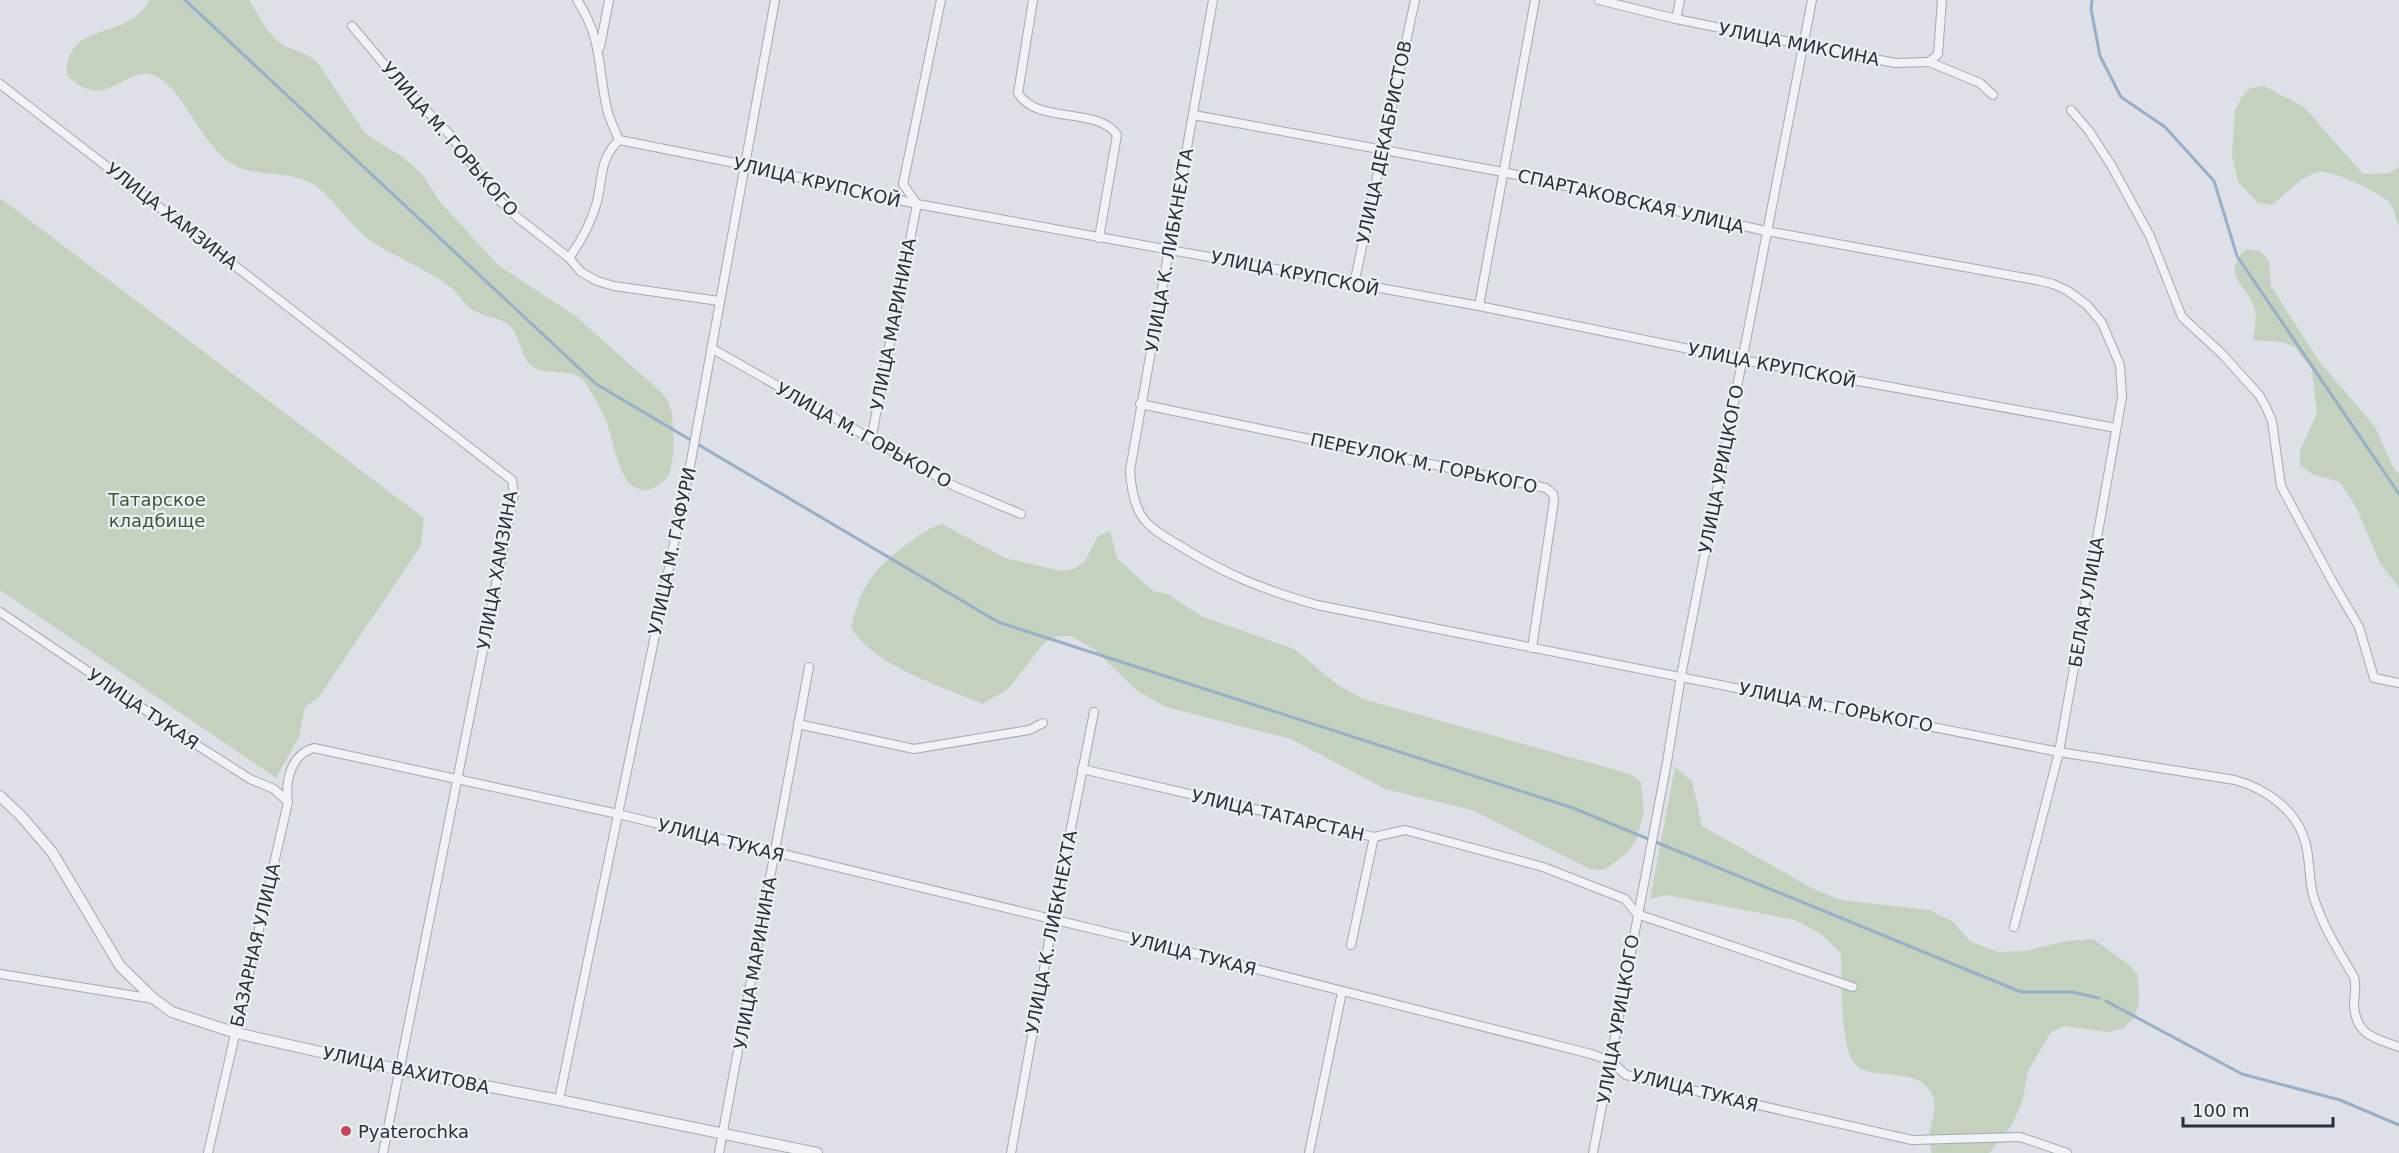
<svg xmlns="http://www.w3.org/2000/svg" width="2399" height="1153" font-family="'DejaVu Sans',sans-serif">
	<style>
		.green { fill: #c3d1be }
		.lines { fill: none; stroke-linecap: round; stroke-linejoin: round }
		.stream { stroke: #98afc7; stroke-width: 3 }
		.minor-casing { stroke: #a3a8b1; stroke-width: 10 }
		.tertiary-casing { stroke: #a3a8b1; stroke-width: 12 }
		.minor { stroke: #f0f2f5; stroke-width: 8 }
		.tertiary { stroke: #f0f2f5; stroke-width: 10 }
		.poi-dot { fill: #cb4358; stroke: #ecf0f5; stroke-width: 2 }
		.labels { text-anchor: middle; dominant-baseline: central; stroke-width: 4.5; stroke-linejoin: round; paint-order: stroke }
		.street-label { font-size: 18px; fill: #272f3d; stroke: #ecf0f5 }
		.park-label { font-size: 18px; fill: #3b5934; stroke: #ecf0f5 }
		.poi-label { font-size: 18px; fill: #272f3d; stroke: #ecf0f5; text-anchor: start }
	</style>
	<rect width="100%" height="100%" fill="#dde1e7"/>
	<!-- green -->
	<g class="green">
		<path d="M149,0H249C258,14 266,32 280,43C291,51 303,50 317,62L366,134L403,157L424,176L439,201L499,266L574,315L660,391C663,395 667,399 669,403C675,417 675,460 669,474C664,483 655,487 646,491C641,489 634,488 630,484C616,468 614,441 606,421C600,409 594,396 587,385C574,363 546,380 530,364C520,354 520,334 509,325C497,316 482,317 471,309C464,304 459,295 453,289C429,270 397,258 371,241C351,227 332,196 313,184C291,171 257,176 238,167C203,150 189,99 161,79C127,56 109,118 67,75C65,19 129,42 149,0Z"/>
		<path d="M2264,86L2304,107L2363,174L2390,173L2399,167V226C2395,218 2395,208 2388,201C2379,192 2330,169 2319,172C2301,176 2286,194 2272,205L2258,203L2238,182L2232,155L2235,111L2241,98L2250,88Z"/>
		<path d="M0,198L424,518L421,545L319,697L305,707L299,737L276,778L0,590Z"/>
		<path d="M2246,249L2260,251L2269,261L2271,286L2319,361L2375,427L2393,467L2399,474V588L2379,561L2356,507L2340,482L2312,474L2300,465V451L2317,413L2312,370L2295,347L2282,342L2253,340C2254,331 2257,319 2255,311C2250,286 2218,277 2246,249Z"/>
		<path d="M942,524L1005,558L1061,571L1074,569L1085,561L1098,536L1110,531L1117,558L1153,591L1167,594L1201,616L1294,649L1338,685L1363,699L1630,774L1641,782L1644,811L1636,841L1627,853L1604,870L1590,869L1472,810L1385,789L1291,739L1166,707L1137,691L1095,650L1071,636H1057L1044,643L1009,688L983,704C941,686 876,667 851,628C860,587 873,569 906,545C918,536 928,528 942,524Z"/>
		<path d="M1675,767L1692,781L1702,826L1814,889L1841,900L1929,910L1953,922L1971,942L1998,952L2026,951L2066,941L2093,939L2128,964L2138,975L2139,1005L2133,1019L2122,1029L2108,1032L2065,1026L2051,1032L2028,1071L2023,1099L2012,1125L1989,1153H1932C1931,1149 1929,1144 1929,1139C1929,1124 1939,1110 1932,1094C1917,1064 1870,1083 1854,1063C1840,1044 1842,980 1841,954L1821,934L1795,920L1667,895L1650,899Z"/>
	</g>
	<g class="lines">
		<!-- stream -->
		<g class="stream">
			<path d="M185,0L596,384L998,622L1573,808L2021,992H2072L2099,998"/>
			<path d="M2092,0L2091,9L2100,56L2121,97L2165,127L2214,181L2237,256L2399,494"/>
			<path d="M2106,1001L2242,1074L2340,1100L2399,1125"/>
		</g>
		<defs>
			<g id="minor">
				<path d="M577,0C604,41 597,70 608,113C611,122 615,131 619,140L745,165L917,204L1479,306L1743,360L2116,428"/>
				<path d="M1033,0L1018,93C1037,125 1098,106 1117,135L1099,238"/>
				<path d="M1213,0L1130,470C1131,486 1133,502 1141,515C1149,528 1165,537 1177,544C1226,575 1262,589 1317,605L2059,752L2235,780C2267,789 2298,811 2306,845C2310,861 2309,879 2313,895C2322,925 2338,950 2354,977C2357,987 2354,995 2354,1005C2356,1036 2375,1038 2399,1047"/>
				<path d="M1599,0L1676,19L1895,63L1929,62L1980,83L1993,95"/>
				<path d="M1676,19L1680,0"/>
				<path d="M352,26L399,82L451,136L497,198L517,217L569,258L581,272L597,281L614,286L719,301"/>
				<path d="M600,47L609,0"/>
				<path d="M1929,62L1938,54L1942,0"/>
				<path d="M0,84L512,480L514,494L383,1153"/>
				<path d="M2071,110L2089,131L2111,165L2150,236L2182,317L2222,354L2259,395L2266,407L2272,421L2281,486L2332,581L2359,627L2374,678L2399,683"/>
				<path d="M1194,115L1503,172L1766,231L2036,280L2053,284L2068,291L2087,305L2102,323L2120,365L2122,397L2059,752L2014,927"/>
				<path d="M569,258C582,240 591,223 597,202C603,177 599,160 619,140"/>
				<path d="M1354,284L1415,0"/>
				<path d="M1479,306L1535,0"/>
				<path d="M711,348L954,486L1021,514"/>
				<path d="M1140,404L1546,488L1553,494L1554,501L1532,648"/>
				<path d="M871,440L917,204L903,184L941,0"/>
				<path d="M0,612L200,747L250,779L274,789L288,802"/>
				<path d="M798,724L914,749L1029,730L1043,723"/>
				<path d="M1082,769L1374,837L1405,830L1543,867L1625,899L1637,914L1853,987"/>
				<path d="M1351,945L1374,837"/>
				<path d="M0,974L154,999"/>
				<path d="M559,1100L691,461L775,0"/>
				<path d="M208,1153L288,802C285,781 291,754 314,748L618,814L1205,956L1591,1054L1611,1061L1626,1075L1912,1140L2020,1137L2067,1153"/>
				<path d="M719,1153L809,667"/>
				<path d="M1011,1153L1053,919L1094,712"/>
				<path d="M1309,1153L1342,992"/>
				<path d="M1593,1153L1667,762L1681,676L1812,0"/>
			</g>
			<path id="tertiary" d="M0,796L21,816L52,852L120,966L154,999L172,1012L236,1033L401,1070L559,1100L817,1153"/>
		</defs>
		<!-- minor casing -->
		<use href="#minor" class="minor-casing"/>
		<!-- tertiary casing -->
		<use href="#tertiary" class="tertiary-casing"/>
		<!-- minor -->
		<use href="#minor" class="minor"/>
		<!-- tertiary -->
		<use href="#tertiary" class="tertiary"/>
	</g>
	<!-- markers -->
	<circle class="poi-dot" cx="346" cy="1131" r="6"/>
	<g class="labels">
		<!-- street labels -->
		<g class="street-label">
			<text transform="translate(1799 44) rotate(11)">УЛИЦА МИКСИНА</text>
			<text transform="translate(450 139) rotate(49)">УЛИЦА М. ГОРЬКОГО</text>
			<text transform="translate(1384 142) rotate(-78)">УЛИЦА ДЕКАБРИСТОВ</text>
			<text transform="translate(817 182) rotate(13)">УЛИЦА КРУПСКОЙ</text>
			<text transform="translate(1631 201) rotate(13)">СПАРТАКОВСКАЯ УЛИЦА</text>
			<text transform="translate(172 216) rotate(38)">УЛИЦА ХАМЗИНА</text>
			<text transform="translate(1169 250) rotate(-80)">УЛИЦА К. ЛИБКНЕХТА</text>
			<text transform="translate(1295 273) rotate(11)">УЛИЦА КРУПСКОЙ</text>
			<text transform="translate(893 324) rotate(-79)">УЛИЦА МАРИНИНА</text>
			<text transform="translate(1772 365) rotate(11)">УЛИЦА КРУПСКОЙ</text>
			<text transform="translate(864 435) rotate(29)">УЛИЦА М. ГОРЬКОГО</text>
			<text transform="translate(1424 463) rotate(12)">ПЕРЕУЛОК М. ГОРЬКОГО</text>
			<text transform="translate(1721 469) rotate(-79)">УЛИЦА УРИЦКОГО</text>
			<text transform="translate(672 551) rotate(-78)">УЛИЦА М. ГАФУРИ</text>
			<text transform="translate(497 570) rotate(-80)">УЛИЦА ХАМЗИНА</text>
			<text transform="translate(2086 602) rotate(-80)">БЕЛАЯ УЛИЦА</text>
			<text transform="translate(1836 707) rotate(11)">УЛИЦА М. ГОРЬКОГО</text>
			<text transform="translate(143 709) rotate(34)">УЛИЦА ТУКАЯ</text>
			<text transform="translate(1278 815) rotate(13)">УЛИЦА ТАТАРСТАН</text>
			<text transform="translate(721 840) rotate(14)">УЛИЦА ТУКАЯ</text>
			<text transform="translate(1051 932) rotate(-79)">УЛИЦА К. ЛИБКНЕХТА</text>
			<text transform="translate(255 945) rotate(-77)">БАЗАРНАЯ УЛИЦА</text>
			<text transform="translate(1193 954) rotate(14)">УЛИЦА ТУКАЯ</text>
			<text transform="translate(755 963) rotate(-80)">УЛИЦА МАРИНИНА</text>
			<text transform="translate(1618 1019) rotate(-80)">УЛИЦА УРИЦКОГО</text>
			<text transform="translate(406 1070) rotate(12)">УЛИЦА ВАХИТОВА</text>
			<text transform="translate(1695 1090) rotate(14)">УЛИЦА ТУКАЯ</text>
		</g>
		<!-- park labels -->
		<g class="park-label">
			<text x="157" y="499">Татарское<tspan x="157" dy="21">кладбище</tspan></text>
		</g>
		<!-- poi labels -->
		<g class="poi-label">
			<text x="358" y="1131">Pyaterochka</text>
		</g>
	</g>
	<!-- scale -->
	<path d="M2183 1117v9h150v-9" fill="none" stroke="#272f3d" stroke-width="3"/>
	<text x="2192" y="1117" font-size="18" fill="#272f3d" stroke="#ecf0f5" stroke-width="4.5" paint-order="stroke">100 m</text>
</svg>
